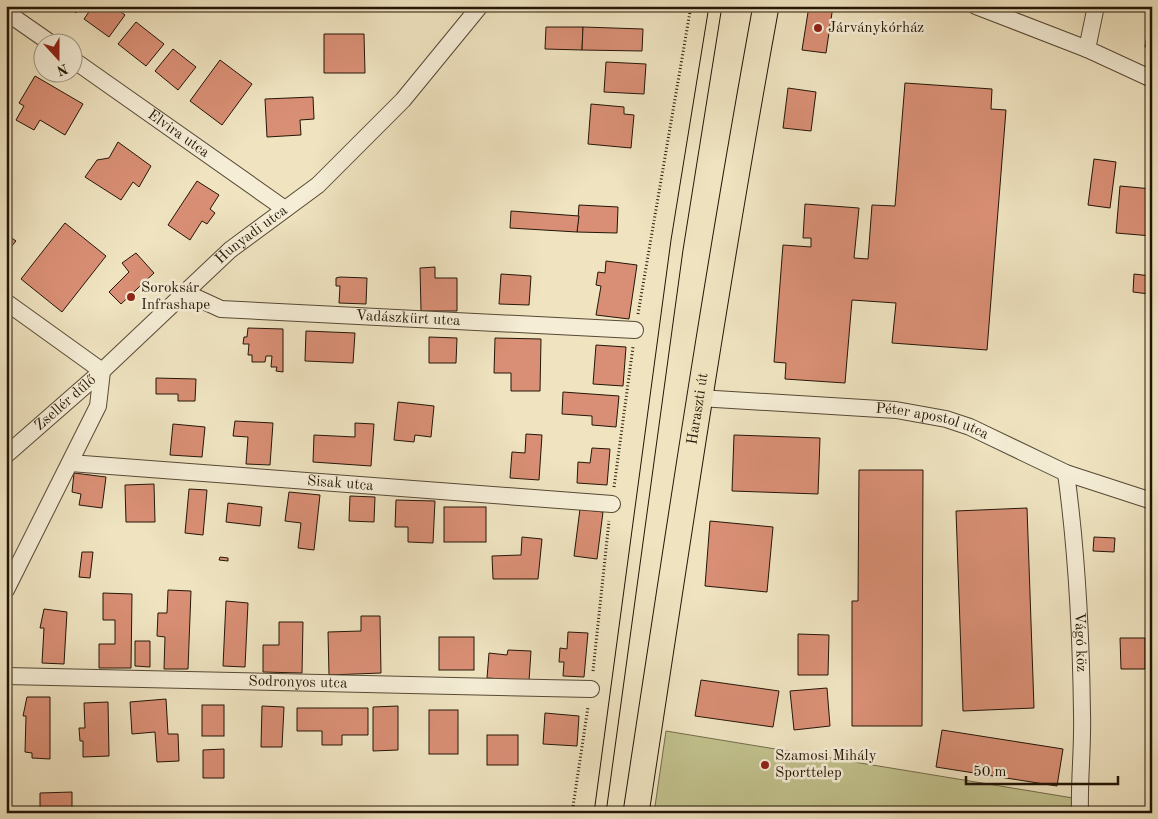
<svg xmlns="http://www.w3.org/2000/svg" width="1158" height="819" font-family="'Old Standard TT',serif">
	<style>
		.green { fill: #c1c18d; stroke: #726c4a }
		.building { fill: #d98f75; stroke: #241607 }
		.lines { fill: none; stroke-linecap: round; stroke-linejoin: round }
		.street-casing { stroke: #574935; stroke-width: 18 }
		.primary-casing { stroke: #241607; stroke-width: 27 }
		.path { stroke: #241607; stroke-width: 3; stroke-dasharray: 1 2.5; stroke-linecap: butt }
		.street { stroke: #f5edd6; stroke-width: 16 }
		.primary { stroke: #efe3c0; stroke-width: 25 }
		.tram { stroke: #241607; stroke-width: 1 }
		.poi-dot { fill: #8f2418; stroke: #f5edd6; stroke-width: 2 }
		.labels { text-anchor: middle; dominant-baseline: central; stroke-width: 5; stroke-linejoin: round; paint-order: stroke }
		.poi-label { font-size: 15px; fill: #241607; stroke: #f5edd6; text-anchor: start }
		.street-label { font-size: 15px; fill: #241607; stroke: #f5edd6 }
	</style>
	<rect width="100%" height="100%" fill="#efe3c0"/>
	<filter id="stains"><feTurbulence type="fractalNoise" baseFrequency=".004" numOctaves="4"/><feColorMatrix values="0 0 0 0 .2 0 0 0 0 .09 0 0 0 0 .02 0 0 0 .5 -.17"/></filter>
	<radialGradient id="worn" r=".72"><stop offset=".6" stop-color="#630" stop-opacity="0"/><stop offset="1" stop-color="#630" stop-opacity=".3"/></radialGradient>
	<!-- green -->
	<path class="green" d="M666,731L1073,798L1071,813H654Z"/>
	<!-- building -->
	<g class="building">
		<path d="M67,6H81L76,13Z"/>
		<path d="M93,6H113L125,15L109,37L84,19Z"/>
		<path d="M809,6H833L826,53L802,50Z"/>
		<path d="M1152,6V48L1145,47Z"/>
		<path d="M136,22L164,44L146,66L118,44Z"/>
		<path d="M546,27H583L582,50L545,49Z"/>
		<path d="M583,27L643,29L642,51L582,50Z"/>
		<path d="M324,34H364L365,73H324Z"/>
		<path d="M173,49L196,67L178,90L155,71Z"/>
		<path d="M6,55L12,59L6,67Z"/>
		<path d="M220,60L252,84L222,125L190,101Z"/>
		<path d="M606,62L646,64L644,94L604,92Z"/>
		<path d="M35,76L83,104L65,135L40,120L34,130L16,120L24,106L19,103Z"/>
		<path d="M905,83L992,89L991,109L1006,110L987,350L892,343L896,303L852,300L845,383L785,379L786,363L774,362L783,245L811,247V238H803L805,204L859,208L854,258L868,259L872,205L895,206Z"/>
		<path d="M788,88L816,92L811,131L783,128Z"/>
		<path d="M313,97L314,119L300,120L301,135L267,137L265,99Z"/>
		<path d="M591,104L624,107V114L634,115L631,148L588,144Z"/>
		<path d="M118,142L151,166L139,187L133,182L121,200L85,177L97,160L109,158Z"/>
		<path d="M1094,159L1116,162L1110,208L1088,205Z"/>
		<path d="M197,181L219,195L210,209L215,213L207,224L202,221L190,240L168,225Z"/>
		<path d="M1120,186L1152,189V236L1116,233Z"/>
		<path d="M579,205L618,207L617,233L577,232Z"/>
		<path d="M511,211L579,216L577,232L510,228Z"/>
		<path d="M65,223L106,256L62,312L21,279Z"/>
		<path d="M6,234L16,241L6,253Z"/>
		<path d="M136,253L154,273L121,304L109,292L129,272L122,263Z"/>
		<path d="M606,261L637,265L629,319L596,315L601,286L596,285L598,272L605,273Z"/>
		<path d="M435,267V278H457V311H421L420,268Z"/>
		<path d="M501,274L531,276L529,305L499,304Z"/>
		<path d="M1134,274L1151,276L1149,294L1133,292Z"/>
		<path d="M340,277L367,278L366,304L339,303L340,286H336V278Z"/>
		<path d="M248,328L283,329V372L276,371L277,367H271L272,356H266L265,362H252V355H248L249,344H243L244,337H247Z"/>
		<path d="M306,331L355,333L353,363L305,361Z"/>
		<path d="M429,337L457,338L456,363H429Z"/>
		<path d="M495,338L541,339L540,391H511V373H494Z"/>
		<path d="M596,345L626,347L623,386L593,384Z"/>
		<path d="M156,378L196,379L195,401H178V394H156Z"/>
		<path d="M563,392L619,396L616,427L592,425V416L562,414Z"/>
		<path d="M398,402L434,406L431,437L415,435L414,442L394,440Z"/>
		<path d="M235,421L273,423L270,465L246,464L248,437L233,436Z"/>
		<path d="M355,423L374,424L371,466L313,462L314,435L355,437Z"/>
		<path d="M173,424L205,427L202,457L170,455Z"/>
		<path d="M526,434L542,435L539,480L510,478L512,452L525,453Z"/>
		<path d="M734,435L820,438L818,494L732,491Z"/>
		<path d="M592,448L610,449L607,485L577,483L578,462L590,463Z"/>
		<path d="M859,470H923L922,726H852V601H858Z"/>
		<path d="M74,473L106,477L102,508L79,505L81,494L72,492Z"/>
		<path d="M154,484L155,522H126L125,485Z"/>
		<path d="M189,489L207,490L203,535L185,533Z"/>
		<path d="M289,492L320,495L314,550L298,548L301,523L285,521Z"/>
		<path d="M350,496L375,497L374,522L349,521Z"/>
		<path d="M396,500L435,501L433,543L408,542V527H395Z"/>
		<path d="M228,503L262,507L260,526L226,522Z"/>
		<rect x="444" y="507" width="42" height="35"/>
		<path d="M1027,508L1034,708L963,711L956,511Z"/>
		<path d="M580,509L603,512L597,559L574,556Z"/>
		<path d="M710,521L773,527L767,592L705,586Z"/>
		<path d="M522,537L542,539L538,579H493L492,556L521,555Z"/>
		<path d="M1094,537L1115,538L1114,552L1093,551Z"/>
		<path d="M82,552H93L90,578L79,577Z"/>
		<path d="M220,557L228,558V561L219,560Z"/>
		<path d="M168,590L191,591L188,669H164L165,637L157,636L158,613H167Z"/>
		<path d="M103,593L132,594L131,668H99V644H115V620H103Z"/>
		<path d="M226,601L248,603L245,667L223,666Z"/>
		<path d="M44,609L67,612L64,664L42,663L44,628H40Z"/>
		<path d="M361,616H380L381,673L329,675L328,632L361,631Z"/>
		<path d="M279,622H303L302,673L263,672V645H279Z"/>
		<path d="M568,632L588,633L584,677L563,676L564,662H559L560,648L567,649Z"/>
		<path d="M798,634L829,635L828,675H798Z"/>
		<rect x="439" y="637" width="35" height="33"/>
		<path d="M1120,638H1145V669H1121Z"/>
		<path d="M135,641H150V667L135,666Z"/>
		<path d="M508,650L531,651L529,681L487,678L489,653L507,655Z"/>
		<path d="M701,680L779,691L773,727L695,716Z"/>
		<path d="M827,688L830,726L794,730L790,691Z"/>
		<path d="M27,697H50V759L32,758V753L25,752L26,716H23Z"/>
		<path d="M166,699L168,734H178L179,761L157,762L155,732L132,734L130,702Z"/>
		<path d="M108,702L109,756L83,757V741H80L79,728H85L84,703Z"/>
		<rect x="202" y="705" width="22" height="31"/>
		<path d="M262,706L284,707L282,747H261Z"/>
		<path d="M398,706V750L373,751V707Z"/>
		<path d="M297,708H368V735H342V745H322V731H297Z"/>
		<rect x="429" y="710" width="29" height="44"/>
		<path d="M545,713L579,716L577,746L543,744Z"/>
		<path d="M942,730L1063,749L1057,786L936,767Z"/>
		<rect x="487" y="735" width="31" height="30"/>
		<path d="M224,749V778H203V750Z"/>
		<path d="M72,792V812L40,813V793Z"/>
		<path d="M6,805L13,811L11,813H6Z"/>
	</g>
	<g class="lines">
		<defs>
			<g id="street">
				<path d="M976,6L1087,49L1152,79"/>
				<path d="M6,12L49,42"/>
				<path d="M1087,49L1096,6"/>
				<path id="s1" d="M72,59L285,209"/>
				<path id="s2" d="M184,292L221,309L635,330"/>
				<path d="M6,302L102,371"/>
				<path id="s3" d="M699,398L896,410L946,419L970,427L1066,473L1152,501"/>
				<path id="s4" d="M6,455L102,371L230,250L318,185L403,100L480,6"/>
				<path id="s5" d="M70,463L612,504"/>
				<path id="s6" d="M1066,473C1077,553 1081,633 1082,713C1083,747 1079,780 1080,813"/>
				<path d="M6,590L98,406L102,371"/>
				<path id="s7" d="M6,676L591,689"/>
			</g>
			<g id="primary">
				<path id="s8" d="M636,813C677,543 717,274 766,6"/>
			</g>
		</defs>
		<!-- street casing -->
		<use href="#street" class="street-casing"/>
		<!-- primary casing -->
		<use href="#primary" class="primary-casing"/>
		<!-- path -->
		<g class="path">
			<path d="M638,314L691,6"/>
			<path d="M614,487L633,347"/>
			<path d="M593,671L609,521"/>
			<path d="M572,813L588,707"/>
		</g>
		<!-- street -->
		<use href="#street" class="street"/>
		<!-- primary -->
		<use href="#primary" class="primary"/>
		<!-- tram -->
		<g class="tram">
			<path d="M594,813L671,240L709,6"/>
			<path d="M606,813L683,250L722,6"/>
		</g>
	</g>
	<!-- markers -->
	<g class="poi-dot">
		<circle cx="818" cy="28" r="5"/>
		<circle cx="131" cy="297" r="5"/>
		<circle cx="765" cy="765" r="5"/>
	</g>
	<g class="labels">
		<!-- poi labels -->
		<g class="poi-label">
			<text x="828" y="28">Járványkórház</text>
			<text x="141" y="288">Soroksár<tspan x="141" dy="17">Infrashape</tspan></text>
			<text x="775" y="756">Szamosi Mihály<tspan x="775" dy="17">Sporttelep</tspan></text>
		</g>
		<!-- street labels -->
		<g class="street-label">
			<text stroke="none"><textPath href="#s1" startOffset="130">Elvira utca</textPath></text>
			<text stroke="none"><textPath href="#s4" startOffset="330">Hunyadi utca</textPath></text>
			<text stroke="none"><textPath href="#s2" startOffset="228">Vadászkürt utca</textPath></text>
			<text stroke="none"><textPath href="#s4" startOffset="79">Zsellér dűlő</textPath></text>
			<text stroke="none"><textPath href="#s8" startOffset="409">Haraszti út</textPath></text>
			<text stroke="none"><textPath href="#s3" startOffset="235">Péter apostol utca</textPath></text>
			<text stroke="none"><textPath href="#s5" startOffset="271">Sisak utca</textPath></text>
			<text stroke="none"><textPath href="#s6" startOffset="170">Vágó köz</textPath></text>
			<text stroke="none"><textPath href="#s7" startOffset="292">Sodronyos utca</textPath></text>
		</g>
	</g>
	<!-- margin -->
	<rect width="1158" height="819" fill="none" stroke="#efe3c0" stroke-width="25"/>
	<rect x="8" y="8" width="1143" height="804" fill="none" stroke="#241607" stroke-width="2.5"/>
	<rect x="12" y="12" width="1133" height="794" fill="none" stroke="#241607"/>
	<!-- north arrow -->
	<g transform="translate(58 58) rotate(159)"><circle r="24" fill="#f5edd6" stroke="#a19783"/>
	<path d="M0-4L9 19L0 12L-9 19Z" fill="#8f2418"/>
	<text y="-8" font-size="14" font-weight="bold" text-anchor="middle" fill="#241607">N</text>
	</g>
	<!-- scale -->
	<path d="M966 776v8h152v-8" fill="none" stroke="#241607" stroke-width="2.5"/>
	<text x="973" y="776" font-size="15" fill="#241607" stroke="#f5edd6" stroke-width="4" paint-order="stroke">50 m</text>
	<rect width="100%" height="100%" filter="url(#stains)"/>
	<rect width="100%" height="100%" fill="url(#worn)"/>
</svg>
